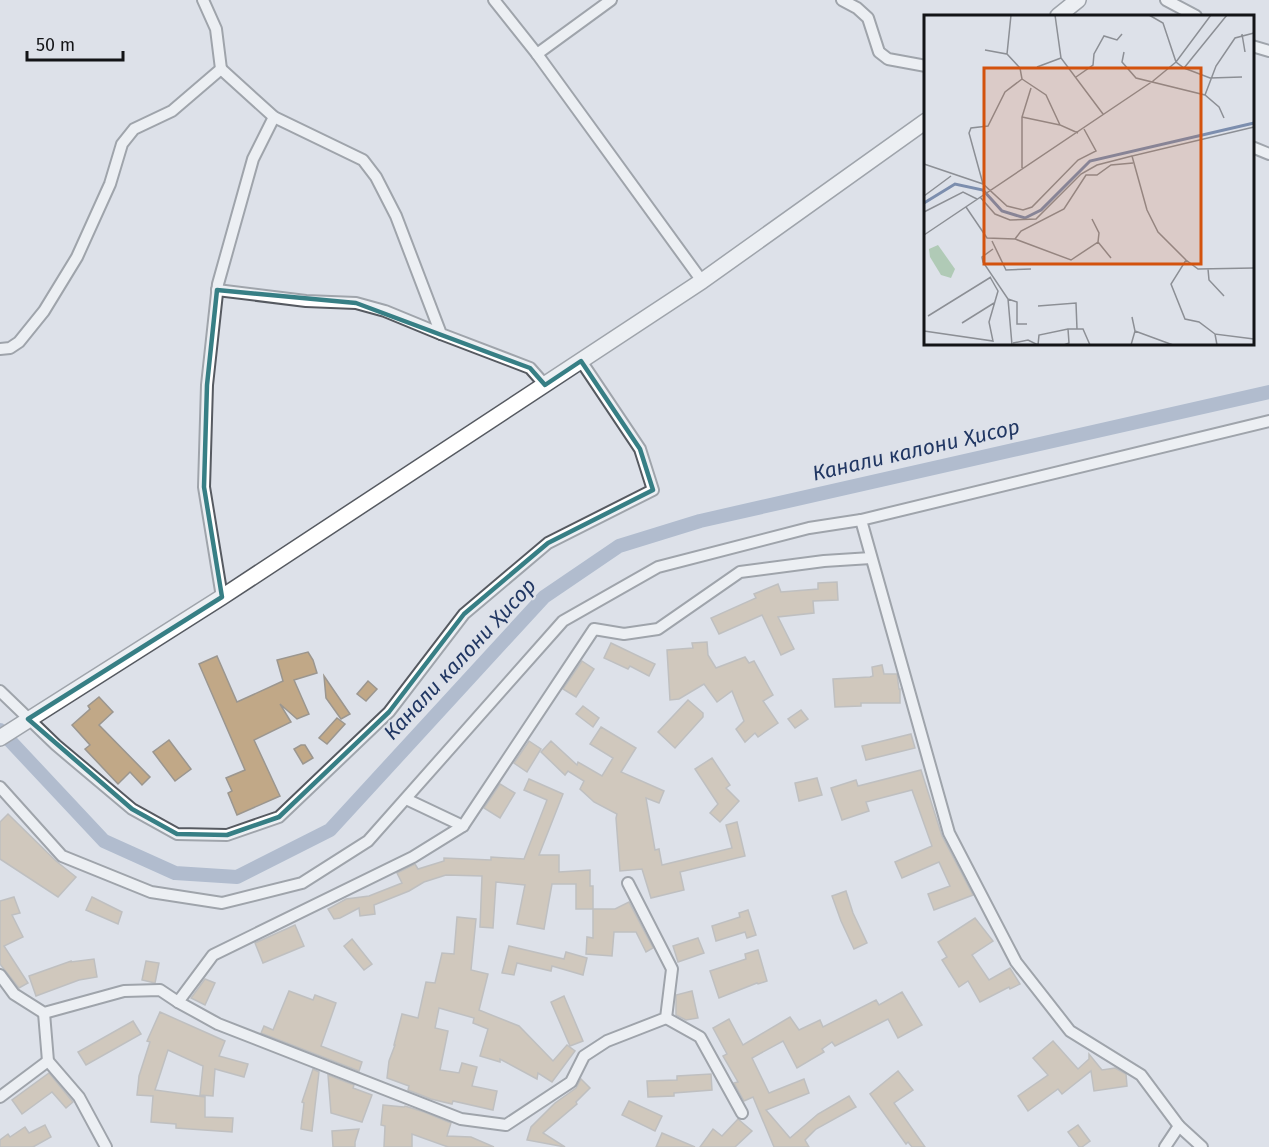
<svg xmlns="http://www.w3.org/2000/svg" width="1269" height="1147" font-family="'Fira Sans',sans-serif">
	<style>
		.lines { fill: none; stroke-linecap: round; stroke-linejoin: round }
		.canal { stroke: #7c8eae; stroke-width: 14 }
		.building { fill: #c1a887; stroke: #9b968f; stroke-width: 1.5 }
		.street-casing { stroke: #565a61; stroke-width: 14 }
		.secondary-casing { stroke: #565a61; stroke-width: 18 }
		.street { stroke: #fff; stroke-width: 10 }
		.secondary { stroke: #fff; stroke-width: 15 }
		.marked { fill: none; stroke: #377f85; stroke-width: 4.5; stroke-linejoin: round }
		.labels { text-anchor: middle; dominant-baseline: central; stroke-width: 4.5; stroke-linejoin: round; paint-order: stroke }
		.water-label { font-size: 21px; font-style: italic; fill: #213763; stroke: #dde1e9 }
		.inset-river { fill: none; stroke: #7c8eae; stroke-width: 3 }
		.inset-road { fill: none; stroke: #8c8f95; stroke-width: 1.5 }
		.view { fill: #d3520d; fill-opacity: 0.15; stroke: #d3520d; stroke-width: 3 }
		.inset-edge { fill: none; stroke: #131417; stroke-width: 3 }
	</style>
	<rect width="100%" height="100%" fill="#dde1e9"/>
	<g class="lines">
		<!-- canal -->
		<path class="canal" d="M0,730L104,841L175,873L237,877L330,830L544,597L619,546L700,521L1269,392"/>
	</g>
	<!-- building -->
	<g class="building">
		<path d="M837,582L838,600L813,601L814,613L778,617L794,649L781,655L762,615L719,634L711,618L756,598L754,594L778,584L781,592L818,589V583Z"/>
		<path d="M707,642L708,655L716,668L745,657L749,663L754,661L773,695L763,701L778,723L758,737L755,733L745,742L736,729L744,721L732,691L717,702L704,684L679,699L670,700L667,650L693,648L692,643Z"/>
		<path d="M611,643L655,664L649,676L630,666L628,669L604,658Z"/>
		<path d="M308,652L313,660L317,673L294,680L309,714L297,719L280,704L291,722L254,740L280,796L237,815L228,793L232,791L226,778L245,770L199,664L217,656L237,702L283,681L277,660Z"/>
		<path d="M582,661L594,669L576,697L563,689Z"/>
		<path d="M882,665L884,674H897L899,689H900V703H861V706L835,707L833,679L870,677L873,676L872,667Z"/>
		<path d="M324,676L350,714L341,719L326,698Z"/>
		<path d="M368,681L377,689L366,701L357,694Z"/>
		<path d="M99,697L113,712L99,725L150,777L142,785L130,772L118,784L85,749L90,745L72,725L90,709L88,706Z"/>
		<path d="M688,700L703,713V717L675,748L658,732Z"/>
		<path d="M583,706L599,718L593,727L576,714Z"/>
		<path d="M801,710L808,719L795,728L788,719Z"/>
		<path d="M337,718L345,724L327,744L319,738Z"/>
		<path d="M601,727L636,748L621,772L664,791L659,803L646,798L655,850L659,849L662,865L732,848L726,825L737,822L745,856L680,872L684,890L651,898L642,869L620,871L616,818L617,814L594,802L580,789L584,781L568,771L565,775L541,752L551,741L577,765L578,762L602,776L613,758L590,744Z"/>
		<path d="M911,734L915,748L866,760L862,746Z"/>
		<path d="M169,740L191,769L175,781L153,752Z"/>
		<path d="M529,741L541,749L527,772L514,763Z"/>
		<path d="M301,745H305L313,758L303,764L294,749Z"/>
		<path d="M712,758L730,785L726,788L739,801L720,822L710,813L718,804L695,769Z"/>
		<path d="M921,770L942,836L973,895L934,910L928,894L950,886L939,862L902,878L895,862L932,846L912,790L866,802L869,811L842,820L831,788L856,780L858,786Z"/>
		<path d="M817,778L822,795L799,801L795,783Z"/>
		<path d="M529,779L563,794L539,855H559V872L590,870V886H593V909H576V884H552L544,929L517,924L525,885L496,882L493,928L480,927L482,876L446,875L424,882L409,891L374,905L375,914L360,916L359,908L340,918L334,919L328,909L346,899L369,896L402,883L397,873L415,864L418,869L444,861V858L491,860V857L524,859L547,800L524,790Z"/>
		<path d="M500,784L515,793L500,818L484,808Z"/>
		<path d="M8,814L56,861L76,877L58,897L0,859V822Z"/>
		<path d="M846,891L853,913L867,943L854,949L841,921L832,896Z"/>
		<path d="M14,897L20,913L12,915L23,937L4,946L28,983L19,988L0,964V901Z"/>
		<path d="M92,897L122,912L118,924L86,910Z"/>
		<path d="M629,902L653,948L646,952L636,932H614L612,956L586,954L587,937L593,938V909H615Z"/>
		<path d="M748,910L756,935L747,938L745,932L716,941L712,926L740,917L739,913Z"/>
		<path d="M457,917L476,919L471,970L488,974L479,1010L519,1026L553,1061L567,1045L575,1051L552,1082L538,1073L537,1079L500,1059V1062L480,1056L488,1029L473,1023L474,1018L439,1008L435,1028L448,1031L440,1070L459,1073L462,1063L477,1067L472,1086L497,1091L493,1110L453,1101L452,1104L431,1099L408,1090L409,1086L387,1078L389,1061L395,1045H394L402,1014L418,1018L426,982L435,983L442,953L454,954Z"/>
		<path d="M975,918L993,941L972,955L989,980L1010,968L1020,984L1010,989L1009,987L980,1002L968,981L959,987L942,960L947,957L938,942Z"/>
		<path d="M295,925L304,946L263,963L255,943Z"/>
		<path d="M698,938L704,953L678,962L673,946Z"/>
		<path d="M352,939L372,964L364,970L344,946Z"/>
		<path d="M509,946L564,959L566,952L587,958L583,975L552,966L551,971L517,963L514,975L502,973Z"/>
		<path d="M758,950L767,981L758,984L757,983L719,998L710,971L746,959L745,954Z"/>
		<path d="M94,959L97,977L79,980L36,996L29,976L71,961V962Z"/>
		<path d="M146,961L159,963L155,983L142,980Z"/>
		<path d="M205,979L215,983L205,1005L191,998Z"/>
		<path d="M289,991L313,1000L315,995L336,1003L321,1046L362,1062L359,1071L261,1033L264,1026L273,1030Z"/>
		<path d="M692,991L698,1018L686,1020L676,1015V995Z"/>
		<path d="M902,992L922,1025L898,1038L888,1019L835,1046L832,1042L822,1049L824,1052L797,1068L783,1041L752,1058L769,1093L804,1079L809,1093L766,1110L790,1138L818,1114L849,1096L856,1107L816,1129L805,1140L809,1147H774L753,1097L744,1101L734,1083L738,1082L723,1056L727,1054L713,1028L729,1019L743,1045L790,1017L799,1030L820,1020L823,1027L876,1000L879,1005Z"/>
		<path d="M564,996L583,1041L570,1046L551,1002Z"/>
		<path d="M160,1012L225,1041L219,1056L248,1064L244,1077L215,1069L213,1096L200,1095L203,1066L168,1050L155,1090L205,1097V1117L233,1118L232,1132L176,1128V1124L151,1122L153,1096L137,1095L139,1076L150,1042L147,1041Z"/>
		<path d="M133,1021L141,1034L86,1065L78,1052Z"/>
		<path d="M1053,1041L1078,1069L1089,1059V1054L1102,1070L1115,1068L1126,1074L1127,1086L1094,1091L1091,1071L1062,1094L1058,1089L1028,1111L1018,1096L1048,1075L1033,1058Z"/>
		<path d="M313,1069L319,1072L312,1131L301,1129L304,1103L302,1102Z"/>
		<path d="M898,1071L913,1090L894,1103L925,1147H912L908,1142L906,1144L870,1094Z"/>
		<path d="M49,1073L73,1102L66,1108L52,1092L22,1114L12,1100Z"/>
		<path d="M711,1074L712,1090L674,1093V1096L648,1097L647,1081L677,1080V1076Z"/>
		<path d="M328,1075L354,1085L353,1088L372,1095L362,1122L331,1113Z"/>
		<path d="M581,1079L590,1088L576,1102L577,1104L543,1133L565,1147L527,1140L531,1127L555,1103L576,1088Z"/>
		<path d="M629,1101L662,1116L655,1131L622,1115Z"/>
		<path d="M383,1105L404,1107L405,1106L424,1112L451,1123L447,1136L471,1137L494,1147H448L412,1134V1147H384L385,1126L381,1125Z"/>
		<path d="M738,1119L752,1131L735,1147H700L713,1129L722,1136Z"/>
		<path d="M45,1125L51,1137L33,1147H0V1140L8,1134L10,1137L25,1127L29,1133Z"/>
		<path d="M1078,1125L1090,1141L1082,1147H1079L1068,1132Z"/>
		<path d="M359,1129L355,1142V1147H333L332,1131Z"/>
		<path d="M662,1133L695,1147H656Z"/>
	</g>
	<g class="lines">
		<defs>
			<g id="street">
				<path d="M494,0L537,54L702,281"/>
				<path d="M842,0L857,8L868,18L879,52L888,59L926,66"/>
				<path d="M1166,0L1196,16"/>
				<path d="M1252,46L1269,51"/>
				<path d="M537,54L611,0"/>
				<path d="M221,69L274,117L363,160L376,177L396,216L441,334L530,368L545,385"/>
				<path d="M1252,147L1269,154"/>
				<path d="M217,290L306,301L356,303L385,311L441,334"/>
				<path d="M0,349L10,348L19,342L44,311L77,257L110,184L122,144L134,129L172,111L221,69L216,29L203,0"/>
				<path d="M222,597L204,487L207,385L218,284L253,159L274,117"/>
				<path d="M0,691L56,745L132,809L177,834L227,835L279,817L389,712L464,614L548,543L653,490L640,449L581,361"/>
				<path d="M0,787L62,856L151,892L222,903L302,883L368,841L563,621L658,567L809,528L861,520"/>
				<path d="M406,799L463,826"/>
				<path d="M628,883L672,969L666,1018L607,1041L584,1056L571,1082L506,1125L461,1119L218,1024L178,1002L213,955L413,857L463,826L594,629L624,634L658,629L740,572L824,561L871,558"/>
				<path d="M0,975L14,994L44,1013L124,991L160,990L178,1002"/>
				<path d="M44,1013L48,1061L79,1097L106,1147"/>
				<path d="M666,1018L700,1037L742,1113"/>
				<path d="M0,1097L48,1061"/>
				<path d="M1179,1126L1141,1075L1070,1031L1016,962L949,833L861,520L1269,421"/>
				<path d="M1165,1147L1179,1126L1202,1147"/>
			</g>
			<g id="secondary">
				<path d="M1058,16L1078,0"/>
				<path d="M0,738L222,597L702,281L926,121"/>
			</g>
		</defs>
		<!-- street casing -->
		<use href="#street" class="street-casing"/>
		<!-- secondary casing -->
		<use href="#secondary" class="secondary-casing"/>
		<!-- street -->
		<use href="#street" class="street"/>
		<!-- secondary -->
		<use href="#secondary" class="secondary"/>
	</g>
	<!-- marked area -->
	<path d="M0 0H1269V1147H0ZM217,290L356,303L530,368L545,385L581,361L640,449L653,490L548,543L464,614L389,712L279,817L227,835L177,834L132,809L28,719L222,597L204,487L207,385Z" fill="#dde1e9" fill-opacity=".55" fill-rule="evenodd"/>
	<path class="marked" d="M217,290L356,303L530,368L545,385L581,361L640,449L653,490L548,543L464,614L389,712L279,817L227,835L177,834L132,809L28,719L222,597L204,487L207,385Z"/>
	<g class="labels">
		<!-- water labels -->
		<g class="water-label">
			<text transform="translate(916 450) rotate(-13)">Канали калони Ҳисор</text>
			<text transform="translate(460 659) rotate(-47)">Канали калони Ҳисор</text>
		</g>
	</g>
	<!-- overview -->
	<g transform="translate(924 15)">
		<rect width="330" height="330" fill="#dde1e9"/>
		<path d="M14,230L31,254L27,263L17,260L6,242L5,234Z" fill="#b0cab6"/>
		<path class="inset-river" d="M0,188L31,169L59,175L78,196L101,203L117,195L166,146L330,108"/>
		<path class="inset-road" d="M131,0L137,43L179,99M225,0L239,8L252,47L260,53L286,63L318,62M318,19L321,37M61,35L83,39L87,0M200,37L198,47L212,63L281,80L295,92L300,103M113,52L137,43M260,53L303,0M152,62L169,50L170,39L180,21L193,25L198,19M98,64L122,80L136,110L154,118M281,80L292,51L311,23L330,18M98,102L136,110M0,149L59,169L83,191L99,195L108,192L154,145L172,136L160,114M98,153V102L107,73M59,169L45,118L47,113L64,111L81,77L98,64L96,53L83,39M0,181L27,161M56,182L71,199L86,205L112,204L157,159L173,150L208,141M42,192L63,223L91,224M0,197L39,177L53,184M168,204L175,218L174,227L147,245L91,224L97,216L140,194L162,160H173L187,150L209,148M0,220L229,66L252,47L287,0M68,226L82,255L107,254M174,227L187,243M69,234L58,242L59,247L84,284L88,330M262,245L234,217L223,195L208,141L330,112M284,254L285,265L300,281M84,284L93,287V309H103M114,291L152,288L153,314H159L166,330M4,301L67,262M38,308L70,288M0,316L69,326L65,307L74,276L66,262M211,316L249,330M291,319L275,307L261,304L247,269L262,245L274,254L330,253M89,328L104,325L114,330M114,330L115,320L144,314M140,330L145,328L144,314H153M207,330L211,316L208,302M293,330L291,319L330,324"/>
		<path class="view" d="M60,53H277V249H60Z"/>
		<rect width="330" height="330" class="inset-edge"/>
	</g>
	<!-- scale -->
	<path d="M27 51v9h96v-9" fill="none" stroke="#131417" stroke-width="3"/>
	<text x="36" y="51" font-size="18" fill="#131417" stroke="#dde1e9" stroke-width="4.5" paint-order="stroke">50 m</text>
</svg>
